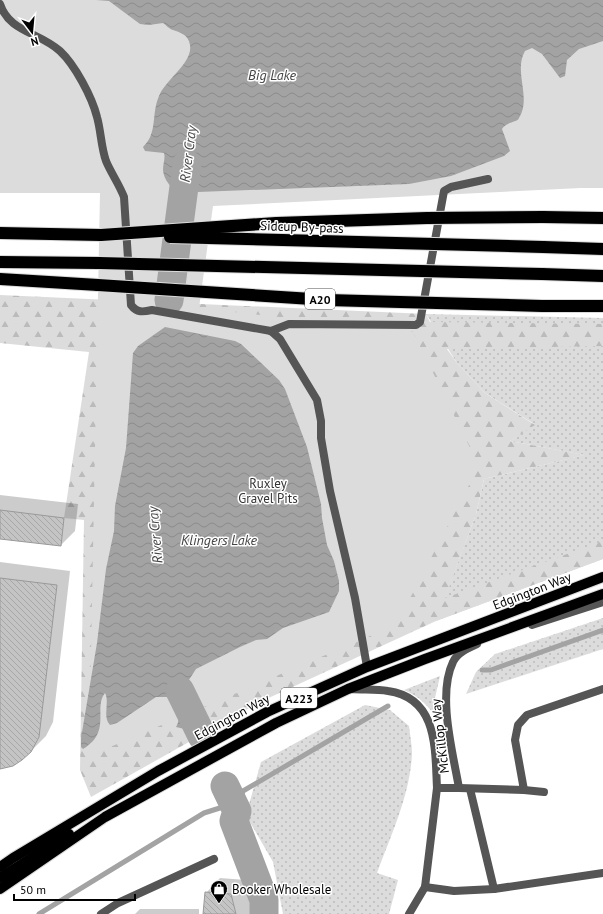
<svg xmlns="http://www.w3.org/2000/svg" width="603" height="914" font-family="'PT Sans',sans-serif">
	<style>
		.grass { fill: url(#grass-dots) }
		.forest { fill: url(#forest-firs) }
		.green { fill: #dcdcdc }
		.water { fill: url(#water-waves) }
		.shadow { fill: #0003 }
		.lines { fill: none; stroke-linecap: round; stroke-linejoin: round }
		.stream { stroke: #a3a3a3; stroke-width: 5 }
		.river { stroke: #a3a3a3; stroke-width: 29 }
		.building { fill: url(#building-back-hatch); stroke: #999 }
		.primary-casing { stroke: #dbdbdb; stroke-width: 12 }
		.highway-casing { stroke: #dbdbdb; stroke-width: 14 }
		.lane { stroke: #555; stroke-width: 8 }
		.street { stroke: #555; stroke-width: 8 }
		.primary { stroke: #000; stroke-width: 10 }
		.highway { stroke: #000; stroke-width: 12 }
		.highway-bridge-casing { stroke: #dbdbdb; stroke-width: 14; stroke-linecap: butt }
		.highway-bridge { stroke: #000; stroke-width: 12 }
		.labels { text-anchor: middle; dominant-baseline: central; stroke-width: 3; stroke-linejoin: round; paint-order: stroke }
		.shield { fill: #fff; stroke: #4c4c4c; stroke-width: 1 }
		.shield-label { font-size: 12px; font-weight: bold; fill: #000 }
		.street-label { font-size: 13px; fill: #000; stroke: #fff }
		.park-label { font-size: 13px; fill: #333; stroke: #fff }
		.poi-label { font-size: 13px; fill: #000; stroke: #fff; text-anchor: start }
		.water-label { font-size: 14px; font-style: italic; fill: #444; stroke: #fff }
	</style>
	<defs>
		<pattern id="grass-dots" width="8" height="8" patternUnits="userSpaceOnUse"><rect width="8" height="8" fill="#dcdcdc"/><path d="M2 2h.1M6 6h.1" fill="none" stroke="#bbb" stroke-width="1.8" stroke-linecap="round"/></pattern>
		<pattern id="forest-firs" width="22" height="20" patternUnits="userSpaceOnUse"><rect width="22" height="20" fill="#dcdcdc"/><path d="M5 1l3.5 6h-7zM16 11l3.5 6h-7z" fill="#bbb"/></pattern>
		<pattern id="water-waves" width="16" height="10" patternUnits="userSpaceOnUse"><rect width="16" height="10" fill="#a3a3a3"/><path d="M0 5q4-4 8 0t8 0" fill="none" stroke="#8b8b8b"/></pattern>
		<pattern id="building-back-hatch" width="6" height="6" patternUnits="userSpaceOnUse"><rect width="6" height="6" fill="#c4c4c4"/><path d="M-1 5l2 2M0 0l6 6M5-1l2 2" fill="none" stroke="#a7a7a7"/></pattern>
	</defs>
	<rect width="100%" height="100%" fill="#fff"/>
	<!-- grass -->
	<g class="grass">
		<path d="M426,314L603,318V559L436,621L476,514L484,479L584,455L510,441L534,424L485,393L457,363Z"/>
		<path d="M603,618V649L466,694L476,672L495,654Z"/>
		<path d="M440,676L435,698L437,718C428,706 419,696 404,690Z"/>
		<path d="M365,705L390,710L409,726C410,735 412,745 412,754C410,795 391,835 377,873L398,880L389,914H283L273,862L246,815L261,762Z"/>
	</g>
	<!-- forest -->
	<path class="forest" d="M0,295L426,314L430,322L603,324V346L447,349L457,363L485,393L535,425L510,441L585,455L484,479L476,514L445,598L603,541V559L436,621L262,701L91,797L80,770L84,520L64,518L89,352L0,343Z"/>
	<!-- green -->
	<path class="green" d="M0,0H603V188H581L213,206L199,308L413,332L479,466L396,625L89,756L100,193H0Z"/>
	<!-- water -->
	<g class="water">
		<path d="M96,0H603V41L579,49L567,60L565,76L560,78L542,54L532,48L525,51C513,72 532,97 519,118C517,123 507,121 502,129L510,151L504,156L451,176L409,184L198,192L188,196L183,204H179C179,191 167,186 164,175C161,167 166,160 164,153L145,151L143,147C158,133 151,114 159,96C165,80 193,63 190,45C188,34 181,33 173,30C169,29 166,25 163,23L149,25L140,24L109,1Z"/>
		<path d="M165,327L235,341L241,344L279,380L285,389L307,447L321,504L322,518L327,545L334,561L339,581V591L329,612L283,628L267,639L256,640L240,647L196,669L185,686V690L191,703L198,710L206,713L202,716V724L189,730L176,727C182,717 177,706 170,697H156L117,723L110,725C102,717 110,702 105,693C93,708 112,732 83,749L81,747V738L97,643L106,569L114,531L115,506L126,448L133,353L138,346Z"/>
	</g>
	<!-- shadow -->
	<g class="shadow">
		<path d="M0,495L78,504L75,531L61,545L0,538Z"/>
		<path d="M0,562L70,571L53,722L46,736L31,751L0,768Z"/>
		<path d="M220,878L246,880L251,903V914H204L206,893Z"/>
		<path d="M140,909H199V914H135Z"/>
	</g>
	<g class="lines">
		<!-- stream -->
		<g class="stream">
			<path d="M482,670H491L603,630"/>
			<path d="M39,914L204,813L223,807L237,811L243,791L388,706"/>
		</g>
		<!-- river -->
		<g class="river">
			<path d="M169,300L187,164"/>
			<path d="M180,691L202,736"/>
			<path d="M225,786L237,811L234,821L264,900V914"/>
		</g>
	</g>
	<!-- building -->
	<g class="building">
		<path d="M0,510L64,518L61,546L0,539Z"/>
		<path d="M0,578L57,585L39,737L31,752L22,760L13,766L0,769Z"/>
		<path d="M205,892L231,894L236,914H203Z"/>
	</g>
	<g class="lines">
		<defs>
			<g id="primary">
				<path d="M0,867L13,858L158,771L267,712L367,667L603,577"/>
				<path d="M0,878L69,834"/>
				<path d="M0,889L105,817L276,723L348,689L425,659L603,594"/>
			</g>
			<g id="highway">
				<path d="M543,217L603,218"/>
				<path d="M0,233L101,235"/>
				<path d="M543,247L603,249"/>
				<path d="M0,262L99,263"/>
				<path d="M542,274L603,276"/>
				<path d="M0,279L98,285"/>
				<path d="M542,306H603"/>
			</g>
		</defs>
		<!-- primary casing -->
		<use href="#primary" class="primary-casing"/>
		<!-- highway casing -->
		<use href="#highway" class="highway-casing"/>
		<!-- lane -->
		<g class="lane">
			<path d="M0,4C9,32 39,32 60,51C75,65 92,97 97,117C101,131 101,147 106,161C111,173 119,184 124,197L131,305C137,313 143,312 152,310L271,331L280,339L317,400L321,421V438L330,491L355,598L367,667"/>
			<path d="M271,331L289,324L416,325L420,322L444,191L451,187L488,179"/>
			<path d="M459,788L524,790L515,740L518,725L527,715L603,689"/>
			<path d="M470,789L494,889"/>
			<path d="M524,790L544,792"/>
			<path d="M425,887L454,891L494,889L603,873"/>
			<path d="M101,914L118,903L214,859"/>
			<path d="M409,914L425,887L437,788"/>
		</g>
		<!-- street -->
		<g class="street">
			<path d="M532,625L603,602"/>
			<path d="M351,689C363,690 376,689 388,691C438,698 435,749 437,788H459C453,753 437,695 453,662C457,653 468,648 477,644"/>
		</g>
		<!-- primary -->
		<use href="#primary" class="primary"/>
		<!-- highway -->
		<use href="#highway" class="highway"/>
		<defs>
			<g id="highway-bridge">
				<path d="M101,235L276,223L427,218L543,217"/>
				<path d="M170,237L543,247"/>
				<path d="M99,263L542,274"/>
				<path d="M98,285L327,300L542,306"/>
			</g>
		</defs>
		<!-- highway-bridge casing -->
		<use href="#highway-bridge" class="highway-bridge-casing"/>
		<!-- highway-bridge -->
		<use href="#highway-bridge" class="highway-bridge"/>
	</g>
	<!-- icons -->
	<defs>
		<symbol id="shop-pin" viewBox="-11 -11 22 30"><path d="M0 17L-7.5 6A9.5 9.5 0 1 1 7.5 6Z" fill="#000" stroke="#fff"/><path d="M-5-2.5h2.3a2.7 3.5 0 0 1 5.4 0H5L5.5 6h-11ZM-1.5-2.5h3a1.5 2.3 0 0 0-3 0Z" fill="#fff"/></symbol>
	</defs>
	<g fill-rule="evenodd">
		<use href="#shop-pin" x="209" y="879" width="20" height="27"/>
	</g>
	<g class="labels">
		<!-- shield labels -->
		<g class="shield">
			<rect x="305" y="289" width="30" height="20" rx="3"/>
			<rect x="281" y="688" width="36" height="20" rx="3"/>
		</g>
		<g class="shield-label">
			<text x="320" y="299">A20</text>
			<text x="299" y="698">A223</text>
		</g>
		<!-- street labels -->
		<g class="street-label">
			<text transform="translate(302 227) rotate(2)">Sidcup By-pass</text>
			<text transform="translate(532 591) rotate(-21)">Edgington Way</text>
			<text transform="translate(232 717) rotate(-28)">Edgington Way</text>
			<text transform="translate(440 736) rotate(-97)">McKillop Way</text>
		</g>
		<!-- park labels -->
		<g class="park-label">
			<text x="268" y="483">Ruxley<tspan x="268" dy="15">Gravel Pits</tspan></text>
		</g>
		<!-- poi labels -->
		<g class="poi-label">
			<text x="232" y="889">Booker Wholesale</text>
		</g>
		<!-- water labels -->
		<g class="water-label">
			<text x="272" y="75">Big Lake</text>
			<text transform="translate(188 154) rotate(-83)">River Cray</text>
			<text transform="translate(155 535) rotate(-95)">River Cray</text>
			<text x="219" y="540">Klingers Lake</text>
		</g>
	</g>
	<!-- north arrow -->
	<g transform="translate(32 32) rotate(164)" stroke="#ffffff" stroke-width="3" paint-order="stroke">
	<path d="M0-3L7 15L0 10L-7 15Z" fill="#000000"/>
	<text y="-6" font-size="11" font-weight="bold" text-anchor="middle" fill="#000000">N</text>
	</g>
	<!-- scale -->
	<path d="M14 894v6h121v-6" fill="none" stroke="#000000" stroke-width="2"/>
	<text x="20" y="894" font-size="12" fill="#000000" stroke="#ffffff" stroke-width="3" paint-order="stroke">50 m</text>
</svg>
